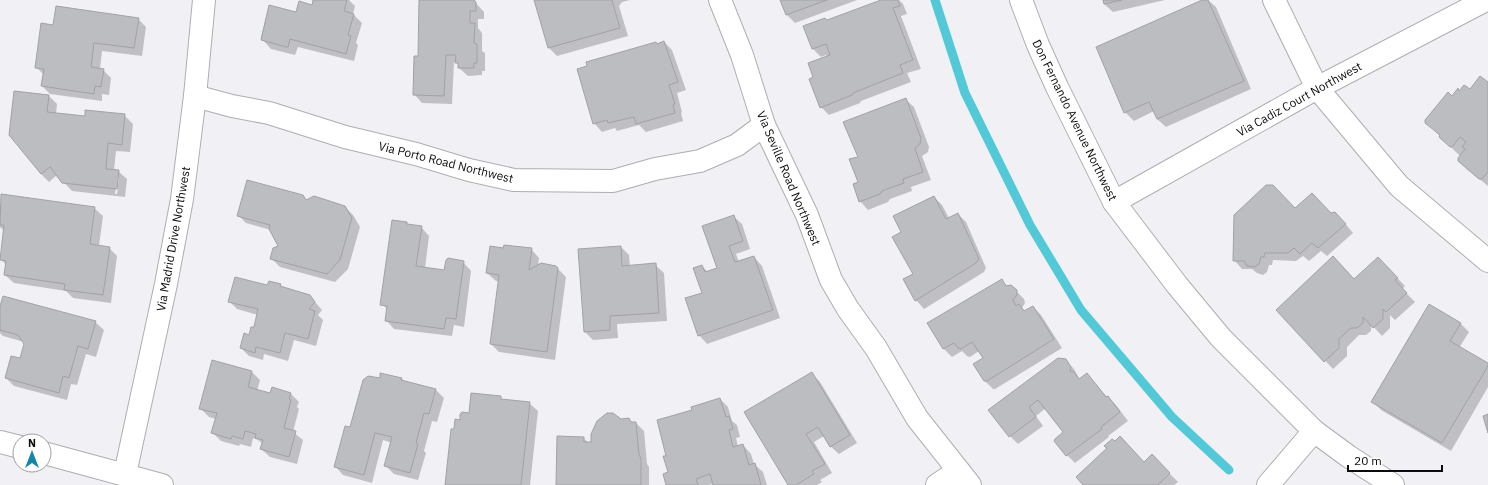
<svg xmlns="http://www.w3.org/2000/svg" width="1488" height="485" font-family="'IBM Plex Sans',sans-serif">
	<style>
		.shadow { fill: #0003; fill-rule: evenodd }
		.lines { fill: none; stroke-linecap: round; stroke-linejoin: round }
		.stream { stroke: #53c9d7; stroke-width: 9 }
		.building { fill: #bcbdc0; stroke: #a2a2a5 }
		.minor-casing { stroke: #aeaeb1; stroke-width: 24 }
		.minor { stroke: #fff; stroke-width: 22 }
		.labels { text-anchor: middle; dominant-baseline: central; stroke-width: 3; stroke-linejoin: round; paint-order: stroke }
		.street-label { font-size: 12px; fill: #0c0c0d; stroke: #fff }
	</style>
	<rect width="100%" height="100%" fill="#f1f1f5"/>
	<!-- shadow -->
	<g class="shadow">
		<path d="M314,0H349L355,6L353,14L362,23L356,43L358,45L354,61L298,47L295,55L271,49L263,40L261,37L269,6L297,14L312,6Z"/>
		<path d="M420,0H473L484,12V19H478V28L482,33V51L485,53V71H482V75L468,76L459,68V65L456,62H454L452,104L422,103L414,94L419,57Z"/>
		<path d="M535,0H630L622,2L619,6L628,36L557,56L549,48Z"/>
		<path d="M781,0H857L795,23L787,15Z"/>
		<path d="M884,0H899L903,4L907,14L901,16L921,69L907,73L911,82L861,101L860,103L829,115L821,107L814,78L827,57L826,55L821,57L813,49L805,26L827,21Z"/>
		<path d="M1103,0H1165L1113,12L1104,4Z"/>
		<path d="M1205,0H1208L1216,7L1251,89L1166,127L1157,119L1154,111L1134,121L1125,112Z"/>
		<path d="M138,19L146,27L142,56L102,51L100,69L103,70L111,78L109,95L102,94V101L50,94L42,86L44,75L36,67Z"/>
		<path d="M664,42L672,50L686,90L677,93L682,112L681,113L683,121L646,132L639,125L617,131L615,128L602,132L594,123L588,67Z"/>
		<path d="M1488,83V186L1467,169L1462,155H1459L1426,122L1453,97L1458,90L1460,92L1470,91Z"/>
		<path d="M49,96L57,104L56,114L86,117L124,115L133,124L130,152L116,151L114,170L118,171L127,179L125,197L72,191L57,175L49,182L41,174L10,134ZM117,177H119L117,194H115Z"/>
		<path d="M905,99L914,107L929,147L928,152L922,156L931,180L911,187L912,191L890,199L888,202L868,210L860,201L859,157Z"/>
		<path d="M2,195L94,208L103,216L99,246L109,248L117,256L111,303L73,298L66,291L14,283L5,275L6,265L1,259L4,231L0,227V210Z"/>
		<path d="M303,196L307,200L345,207L353,215L360,227L348,269L335,282L280,267L272,259L280,246L271,230L246,223L238,215Z"/>
		<path d="M934,197L942,205L949,218L958,214L966,222L986,268L984,272L924,309L916,300L915,275L903,233Z"/>
		<path d="M1295,210L1331,215L1343,221L1353,233L1327,256L1321,251L1309,261L1303,256L1296,261L1273,260L1272,265H1269L1267,272L1263,275L1257,273L1252,269H1242L1234,260Z"/>
		<path d="M733,216L742,224L750,249L736,254L739,262L754,257L762,266L780,318L707,344L699,335L703,293L702,266L708,272L718,269Z"/>
		<path d="M407,223L409,226L421,227L429,236L425,268L445,271L463,262L471,271L464,327L454,325L452,336L394,329L386,320L388,310L382,304Z"/>
		<path d="M621,247L629,255L630,267L655,265L664,273L667,321L617,324L618,338L593,340L585,332Z"/>
		<path d="M531,249L539,258L538,266L556,267L566,277L555,360L499,352L491,344L500,282L496,281L487,273Z"/>
		<path d="M1386,266L1405,286L1402,289L1415,302L1395,320L1390,315V328L1382,336L1371,324V331L1366,335H1359L1347,347V356L1333,369L1277,310Z"/>
		<path d="M1001,280L1008,287L1016,291L1024,299L1025,303L1022,308L1026,312L1033,307L1041,315L1062,348L995,389H993L984,380V359L979,351L970,357L967,356L962,351L952,357L944,349L929,324Z"/>
		<path d="M280,285L283,288L310,296L322,310L318,315L323,320L316,346L294,340L288,361L264,354L263,360L249,356L241,348L255,328L258,315L237,309L229,301L268,287Z"/>
		<path d="M1430,305L1461,324L1469,332L1459,348L1488,364V387L1451,451L1381,410L1373,401Z"/>
		<path d="M0,310L95,322L104,330L96,357L86,354L77,385L71,384L67,400L14,386L6,378L20,360L25,344L24,342L3,336L0,333Z"/>
		<path d="M1065,360L1074,369L1080,380L1087,374L1107,397L1116,405L1128,421L1108,436L1109,437L1075,463L1067,455L1065,432L1046,408L1036,416L1043,426L1018,444L1010,436L990,410Z"/>
		<path d="M252,372L260,380L257,391L271,394H291L299,402L297,407L299,409L293,432L303,440L297,464L270,457L261,449L263,444L258,440L253,438L251,447L240,444L239,446L221,441L213,433L216,419L209,417L201,409Z"/>
		<path d="M812,374L820,382L857,443L839,454L830,446L824,436L814,442L832,473L820,480L822,482L817,485H789Z"/>
		<path d="M381,375L402,379L404,381L436,390L444,398L437,422L432,421L424,451L426,453L418,480L394,474L385,465L392,443L383,440L372,483L343,475L335,466L350,428L365,378L372,377L380,379Z"/>
		<path d="M500,397L503,400L529,403L538,411L530,485H446L455,430L461,421L470,414Z"/>
		<path d="M720,399L728,407L732,421L737,425L740,437L736,438L738,447L743,445L751,454L754,464L763,472L767,485H714L713,484L709,485H667L669,473L667,457L693,411Z"/>
		<path d="M628,419L632,423H636L644,431L647,464L649,467V485H557L583,438L589,443H592L620,420Z"/>
		<path d="M1152,456L1178,482L1174,485H1084L1144,463Z"/>
	</g>
	<g class="lines">
		<!-- stream -->
		<path class="stream" d="M935,0L965,93L1030,225L1081,310L1172,417L1229,470"/>
	</g>
	<!-- building -->
	<g class="building">
		<path d="M313,0H347L344,11L354,14L348,35L351,36L346,54L290,39L288,47H286L261,40L269,5L296,12L299,1L312,5Z"/>
		<path d="M419,0H474L476,2V11H470V23H475L474,43L477,44V63H474V68H458V63H455L456,55H446L444,96L413,95L414,56H418Z"/>
		<path d="M534,0H612L620,28L548,48Z"/>
		<path d="M780,0H827L786,15Z"/>
		<path d="M881,0H898L900,6L893,8L913,60L900,65L903,73L853,93L852,95L820,108L809,79L813,77L808,63L830,55L826,44L812,49L803,26L825,18L827,20Z"/>
		<path d="M1103,0H1122L1104,4Z"/>
		<path d="M1202,0H1208L1244,81L1157,119L1149,102L1124,113L1096,47Z"/>
		<path d="M56,6L139,18L134,48L94,43L91,67L104,69L101,87L95,86L94,94L41,86L44,69L35,68L41,23L53,25Z"/>
		<path d="M664,41L678,82L669,85L675,104L673,105L675,113L636,124L634,117L608,123L607,120L593,124L577,69L587,66L586,62L656,42L657,44Z"/>
		<path d="M1480,76L1488,82V172L1482,179H1479L1458,161V158L1465,149L1462,147L1466,142L1460,137L1452,147H1450L1439,137L1440,135L1425,123V120L1448,92L1452,96L1458,88L1459,91L1464,85L1470,89Z"/>
		<path d="M14,91L49,95L47,112L85,116V110L125,114L122,145L108,143L106,169L119,170L117,189L62,183L50,167L41,174L9,135Z"/>
		<path d="M906,98L921,138L920,144L915,148L923,172L903,179L904,183L882,191L880,194L859,202L853,184L858,182L849,159L858,157L843,122Z"/>
		<path d="M247,180L303,195L306,200L314,196L345,206L352,218L340,260L327,274L270,259L273,248L278,246L269,229L270,225L237,216Z"/>
		<path d="M1266,185H1273L1295,208L1312,193L1331,213L1335,212L1346,224L1318,248L1312,243L1300,254L1294,248L1288,253H1265L1264,257H1261L1259,264L1255,267L1247,266L1244,261H1233L1234,215Z"/>
		<path d="M1,194L95,207L90,244L110,247L103,295L64,290L65,284L4,275L6,261L0,260L4,225H0Z"/>
		<path d="M934,196L946,219L958,213L979,259L976,263L915,301L903,279L913,274L892,237L901,232L893,216Z"/>
		<path d="M734,215L743,241L729,246L735,262L754,256L773,310L698,336L685,298L702,293L693,268L702,265L705,272L717,268L702,226Z"/>
		<path d="M392,220L407,222V224L422,226L416,266L444,270L446,260L448,258L464,261L456,319L446,318L444,329L385,321L387,306L380,305Z"/>
		<path d="M504,245L532,248L529,270L541,263L556,266L558,268L547,352L490,344L499,275L486,273L490,246L503,248Z"/>
		<path d="M621,246L622,266L656,263L659,313L610,316V330L584,332L578,249Z"/>
		<path d="M1333,256L1354,279L1378,257L1398,278L1395,280L1407,293L1386,312L1383,309V319L1373,328L1363,317V323L1357,328H1351L1339,339V348L1324,362L1276,310Z"/>
		<path d="M235,277L267,285L269,281L281,284L280,286L310,295L315,302L309,309L315,311L308,339L285,333L280,353L256,347L255,353L240,348L244,333L249,335L251,327H254L258,309L228,302Z"/>
		<path d="M1002,279L1006,286L1011,285L1017,290V295L1013,300L1016,306L1019,304L1024,311L1033,306L1054,339L987,381H984L973,364L983,358L972,342L961,349L958,348L954,343L943,349L927,323Z"/>
		<path d="M3,296L96,321L88,349L78,346L69,378L63,376L59,393L5,378L11,356L20,358L24,344L18,335L0,330V306Z"/>
		<path d="M1429,304L1461,323L1450,341L1488,363V366L1442,443L1371,402Z"/>
		<path d="M1058,358L1066,359L1071,367L1070,371L1074,372L1079,379L1087,373L1106,397L1108,396L1120,412L1101,427L1102,429L1066,456L1054,441L1055,439L1063,432L1038,400L1029,407L1036,417L1009,437L988,410Z"/>
		<path d="M212,360L252,371L248,387L270,393L272,387L291,393L289,399L291,400L284,428L296,431L289,457L260,449L263,440L255,438L256,434L245,431L243,439L232,436L231,439L211,433L217,413L199,409Z"/>
		<path d="M812,372L850,435L830,447L818,427L806,434L825,464L812,471L814,474L796,485H788L744,412Z"/>
		<path d="M380,373L402,378L401,380L436,389L429,414L424,413L416,443L418,444L410,473L384,466L392,437L375,433L364,475L334,467L345,426L350,427L363,380L368,376L380,378Z"/>
		<path d="M471,393L501,396V399L530,402L521,485H445L451,429H454L455,419L460,420V414L462,412L469,413Z"/>
		<path d="M720,398L726,417L729,416L733,429L729,430L733,447L743,444L749,465L755,463L761,485H713L710,474L696,479L698,485H666L663,474L668,472L663,456H666L657,420L692,410L691,407Z"/>
		<path d="M607,413H613L621,419L629,418L631,422H636L639,455L641,458V485H556L557,436L584,437V442H591V434L597,421Z"/>
		<path d="M1488,414V433L1483,416Z"/>
		<path d="M1120,436L1144,462L1152,454L1170,473L1158,485H1083L1076,477L1107,448L1104,446L1112,439L1115,441Z"/>
	</g>
	<g class="lines">
		<defs>
			<g id="minor">
				<path d="M720,0L742,55L764,125L807,215L831,280L848,309L876,348L917,418L970,485"/>
				<path d="M1021,0L1038,45L1057,87L1114,202L1177,285L1221,338L1314,431L1348,456L1393,485"/>
				<path d="M1274,0L1317,88L1399,186L1488,261"/>
				<path d="M195,96L232,106L269,113L345,137L416,154L469,170L514,180L613,181L655,169L700,161L737,145L764,125"/>
				<path d="M1114,202L1317,88L1486,0"/>
				<path d="M0,442L20,447"/>
				<path d="M44,453L162,485"/>
				<path d="M125,474L166,284L182,199L195,96L204,0"/>
				<path d="M937,485L958,471"/>
				<path d="M1268,485L1314,431"/>
			</g>
		</defs>
		<!-- minor casing -->
		<use href="#minor" class="minor-casing"/>
		<!-- minor -->
		<use href="#minor" class="minor"/>
	</g>
	<g class="labels">
		<!-- street labels -->
		<g class="street-label">
			<text transform="translate(1299 99) rotate(-29)">Via Cadiz Court Northwest</text>
			<text transform="translate(1075 120) rotate(64)">Don Fernando Avenue Northwest</text>
			<text transform="translate(446 162) rotate(14)">Via Porto Road Northwest</text>
			<text transform="translate(789 178) rotate(67)">Via Seville Road Northwest</text>
			<text transform="translate(173 239) rotate(-80)">Via Madrid Drive Northwest</text>
		</g>
	</g>
	<!-- north arrow -->
	<g transform="translate(32 453)"><circle r="19" fill="#ffffff" stroke="#9e9e9e"/>
	<path d="M0-3L7 15L0 10L-7 15Z" fill="#1386ac"/>
	<text y="-6" font-size="11" font-weight="bold" text-anchor="middle" fill="#0c0c0d">N</text>
	</g>
	<!-- scale -->
	<path d="M1348 465v6h94v-6" fill="none" stroke="#0c0c0d" stroke-width="2"/>
	<text x="1354" y="465" font-size="12" fill="#0c0c0d" stroke="#ffffff" stroke-width="3" paint-order="stroke">20 m</text>
</svg>
